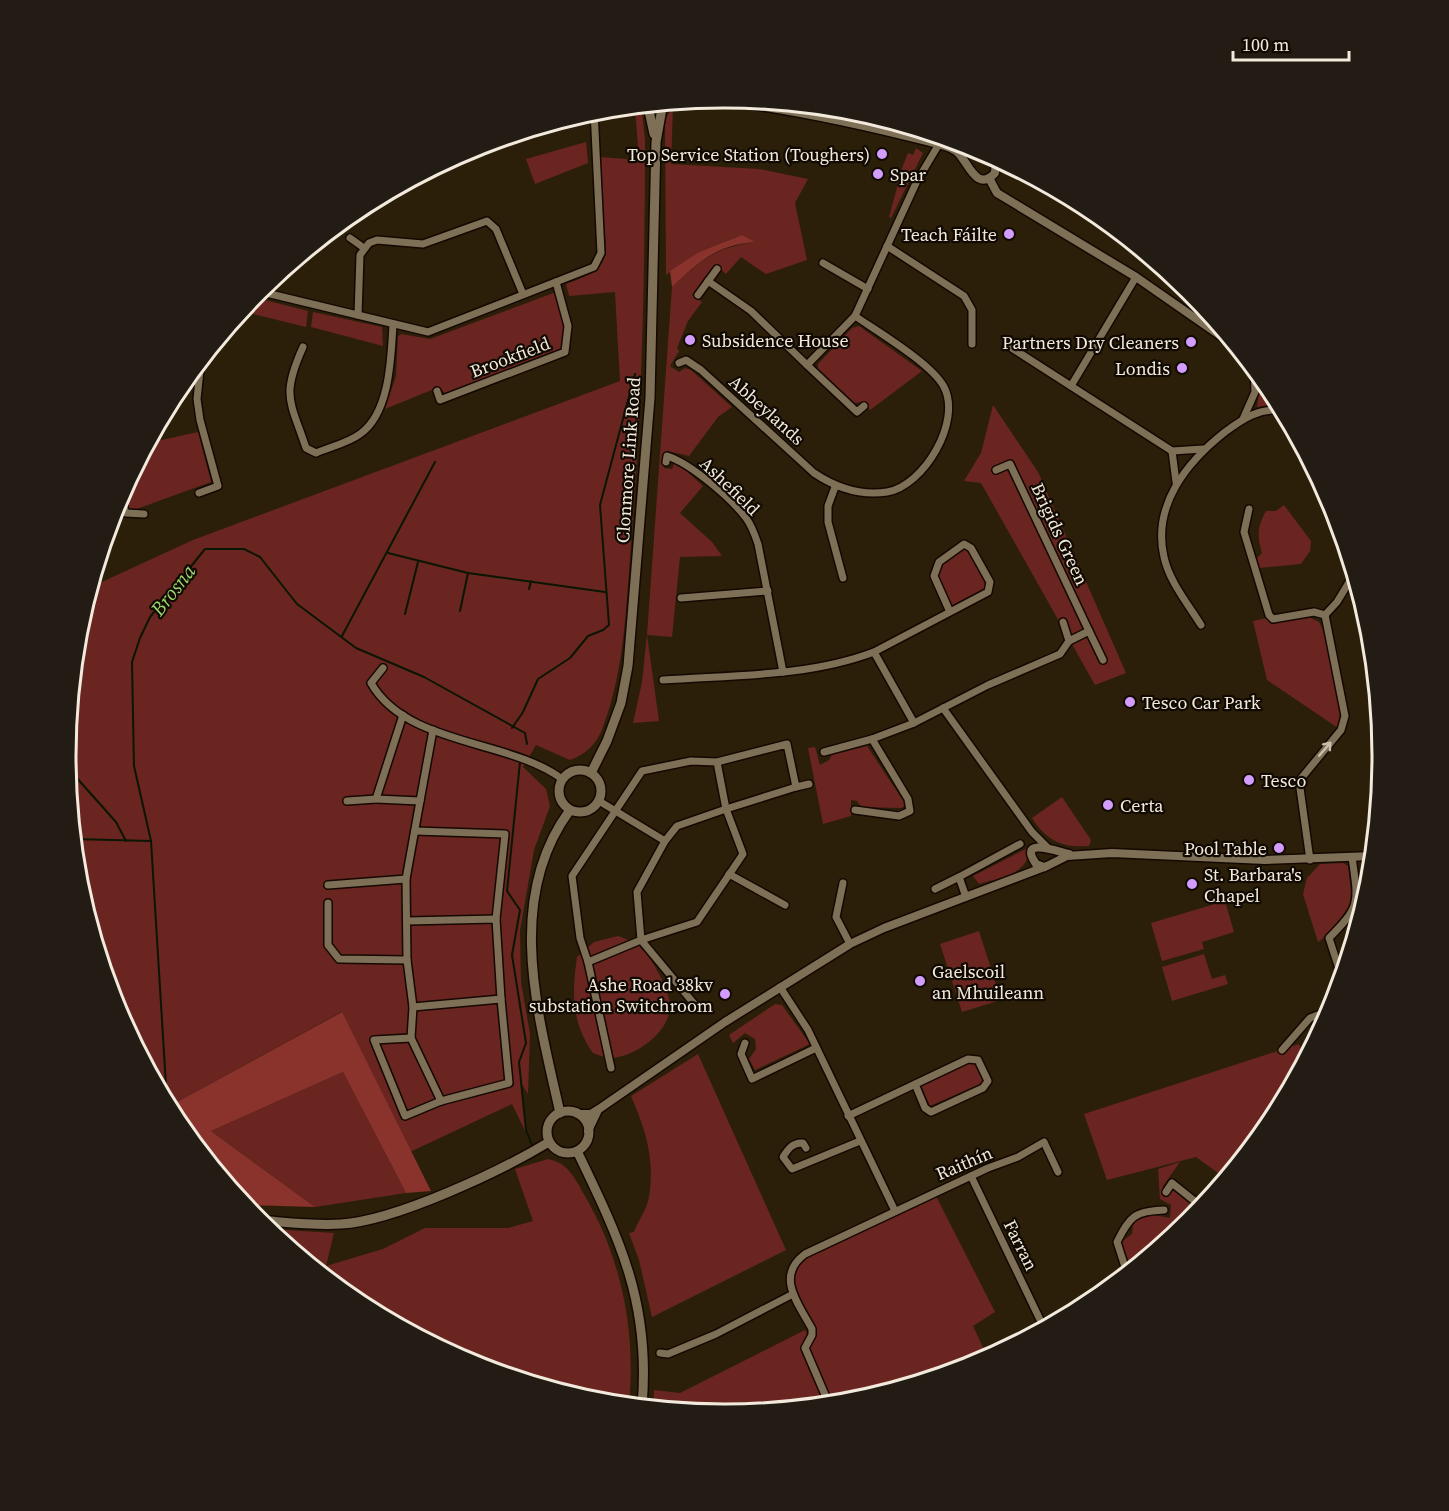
<svg xmlns="http://www.w3.org/2000/svg" width="1449" height="1511" font-family="'Source Serif 4',serif">
	<style>
		.green { fill: #6a2520 }
		.forest { fill: #8a322c }
		.lines { fill: none; stroke-linecap: round; stroke-linejoin: round }
		.stream { stroke: #0a1601; stroke-width: 2 }
		.minor-casing { stroke: #140800; stroke-width: 10 }
		.tertiary-casing { stroke: #140800; stroke-width: 11 }
		.secondary-casing { stroke: #140800; stroke-width: 12 }
		.minor { stroke: #7e6f57; stroke-width: 7 }
		.tertiary { stroke: #7e6f57; stroke-width: 8 }
		.secondary { stroke: #7e6f57; stroke-width: 9 }
		.oneway { stroke: #c9bfad }
		.poi-dot { fill: #d29dfd; stroke: #100a03; stroke-width: 2 }
		.labels { text-anchor: middle; dominant-baseline: central; stroke-width: 4.5; stroke-linejoin: round; paint-order: stroke }
		.poi-label { font-size: 18px; fill: #f2eadc; stroke: #100a03; text-anchor: start }
		.street-label { font-size: 18px; fill: #f2eadc; stroke: #100a03 }
		.water-label { font-size: 20px; font-style: italic; fill: #9ed76b; stroke: #100a03 }
		.rim { fill: none; stroke: #f2eadc; stroke-width: 3 }
	</style>
	<rect width="100%" height="100%" fill="#2c1f09"/>
	<!-- green -->
	<g class="green">
		<path d="M673,106L671,164L759,169L808,179L795,203L807,260L766,274L741,257L726,274L715,265L692,295L702,302L688,321L677,348L679,351L670,366L679,372L685,368L691,370L732,407L718,417L689,456L667,451L664,468L672,469L674,464L682,467L703,486L680,513L712,542L722,556L680,557L672,637L647,635L659,721L633,723L642,682L647,635L672,287C702,260 712,249 754,242L742,235L699,252L666,275L665,120Z"/>
		<path d="M635,107L642,112L645,140C645,275 642,409 631,544C626,605 625,669 603,727C598,742 586,755 570,760L536,745L523,767L546,789L550,806L534,850L520,931L521,982L530,1034L528,1094L521,1083L526,1130L532,1145L512,1104L410,1152L341,1012L177,1102L165,1100L116,1007L79,884L66,756L79,627L91,587L193,540L620,381L615,292L569,296L566,284C584,277 606,271 606,248L600,157L639,160Z"/>
		<path d="M586,142L588,163L535,184L526,159Z"/>
		<path d="M916,148L923,153L891,218L889,217L898,184L896,183L908,153L913,155Z"/>
		<path d="M556,292C560,308 572,336 560,351L446,394L439,387L385,409L396,376L398,336L401,334L430,339Z"/>
		<path d="M253,297L308,311L306,327L241,311Z"/>
		<path d="M313,312L382,327L383,346L311,327Z"/>
		<path d="M859,326L922,371L870,410L862,402L853,403L818,370V364L852,328Z"/>
		<path d="M1261,377L1280,404L1257,407Z"/>
		<path d="M993,405L1038,472L1126,673L1095,685L981,483L964,481L981,453Z"/>
		<path d="M198,432L211,482L131,511L127,508L123,490L148,443Z"/>
		<path d="M1284,505L1311,541L1310,551L1301,564L1259,568L1257,558L1262,553C1257,536 1257,527 1266,511H1276Z"/>
		<path d="M963,548L967,549L987,587L983,593L953,608L937,579L939,567Z"/>
		<path d="M1309,617L1319,622L1325,633L1340,711L1338,728L1267,680L1253,621L1267,618L1270,623Z"/>
		<path d="M867,746L906,805L901,808L861,807L857,801L851,800V816L823,824L808,748L815,747L820,765L829,760L832,755Z"/>
		<path d="M1062,797L1091,840L1089,846C1062,848 1047,841 1032,818Z"/>
		<path d="M1030,847C1028,875 1002,877 979,884L973,876Z"/>
		<path d="M1343,863L1348,866L1351,892L1350,906C1346,913 1323,940 1318,942L1303,894L1307,878L1320,864Z"/>
		<path d="M1225,901L1234,932L1202,942L1204,949L1162,961L1151,923Z"/>
		<path d="M979,931L1001,1000L962,1012L940,944Z"/>
		<path d="M618,936C623,938 630,940 635,943C649,951 671,991 670,1007C669,1033 635,1057 611,1058C605,1058 599,1055 593,1053C571,1022 572,993 577,957L594,942Z"/>
		<path d="M1204,954L1212,979L1225,975L1228,984L1172,1001L1162,967Z"/>
		<path d="M775,1004L782,1005L810,1044L755,1070L749,1059L756,1049L755,1039L745,1033L733,1043L729,1035Z"/>
		<path d="M1299,1044L1305,1060L1272,1122L1225,1178L1196,1157L1107,1180L1084,1114Z"/>
		<path d="M698,1054L786,1250L652,1317L639,1260L629,1233L634,1232C638,1221 647,1209 649,1197C655,1159 646,1131 631,1096Z"/>
		<path d="M971,1062L976,1063L984,1081L982,1083L930,1106L921,1086L923,1084Z"/>
		<path d="M343,1072L406,1193L315,1207L211,1131Z"/>
		<path d="M548,1159C569,1163 575,1179 585,1196C622,1260 636,1331 629,1405L596,1401L472,1364L358,1303L269,1229L334,1233L326,1266L383,1249L425,1228H508L533,1221L515,1169Z"/>
		<path d="M1180,1162L1163,1186L1166,1195L1172,1189L1199,1210L1190,1221L1129,1271L1120,1243L1132,1234L1134,1218L1149,1214L1170,1218L1171,1205L1160,1199L1158,1169Z"/>
		<path d="M936,1196L995,1312L973,1326L986,1354C940,1377 886,1398 834,1403L808,1350L816,1331C810,1306 779,1281 805,1258Z"/>
		<path d="M805,1330L807,1334L801,1346L802,1354L825,1404L724,1414L653,1407L654,1390L680,1393Z"/>
	</g>
	<!-- forest -->
	<g class="forest">
		<path d="M742,235L755,242C716,245 699,262 672,287L670,271L699,252Z"/>
		<path d="M342,1012L431,1191L406,1193L343,1072L211,1131L315,1207L245,1205L177,1121L165,1100L177,1102Z"/>
	</g>
	<g class="lines">
		<!-- stream -->
		<g class="stream">
			<path d="M388,553L468,573L605,592"/>
			<path d="M529,589L531,581"/>
			<path d="M460,611L468,573"/>
			<path d="M405,614L418,562"/>
			<path d="M342,636L435,462"/>
			<path d="M512,728L523,712L538,679L570,658L588,636L603,630L609,625L600,505L635,374"/>
			<path d="M520,762L507,891L520,910L512,955L526,1043L519,1062L526,1130L532,1145"/>
			<path d="M67,767L116,822L126,841"/>
			<path d="M74,839L151,841"/>
			<path d="M167,1102L151,841L134,766L132,662L140,638L150,617L205,549H244L260,557L297,604L356,648L424,677L525,733L527,744"/>
		</g>
		<defs>
			<g id="minor">
				<path d="M819,110L820,106"/>
				<path d="M350,238L364,248"/>
				<path d="M887,246L964,296L972,310V344"/>
				<path d="M823,263L868,289"/>
				<path d="M708,281L751,311L807,365L855,316"/>
				<path d="M258,291L428,332L594,267L601,253L594,110"/>
				<path d="M698,295L717,269"/>
				<path d="M358,315L360,255L369,243L377,240L423,244L487,221L496,229L523,294"/>
				<path d="M1007,345L1172,451L1203,449"/>
				<path d="M303,347C281,396 290,400 306,448L316,453C330,447 348,443 360,434C390,413 391,358 393,324"/>
				<path d="M679,363L686,360L701,370L814,473C835,487 861,496 887,492C924,486 962,421 944,387C932,364 878,332 855,316L917,181L939,144"/>
				<path d="M807,365L857,412L864,406"/>
				<path d="M1071,386L1136,277"/>
				<path d="M437,391L440,400L565,352L568,326L556,282"/>
				<path d="M1243,419L1255,392L1254,368"/>
				<path d="M1172,451L1176,482"/>
				<path d="M666,462L667,456C690,463 731,498 746,518C752,526 755,535 758,544L783,672"/>
				<path d="M996,470L1010,464L1089,631"/>
				<path d="M835,487L828,506V522L843,578"/>
				<path d="M199,493L218,486L200,420L197,399L201,361"/>
				<path d="M120,496L126,513L144,514"/>
				<path d="M1249,509L1244,532L1269,615L1273,619L1314,612L1325,615"/>
				<path d="M681,598L768,591"/>
				<path d="M1325,615L1337,602L1354,574"/>
				<path d="M1201,625C1188,604 1169,581 1164,557C1152,505 1187,462 1225,432C1244,418 1259,408 1283,410"/>
				<path d="M1069,641L1089,631L1103,660"/>
				<path d="M874,652L988,592L990,582L971,548L964,544L939,562L934,576L950,612"/>
				<path d="M383,668L371,683C407,746 509,739 562,779"/>
				<path d="M663,680C732,675 808,677 874,652L914,723"/>
				<path d="M943,708L1032,832L1047,847"/>
				<path d="M824,752L872,739L914,723L988,685L1060,654L1069,641L1063,622"/>
				<path d="M691,761L717,762L726,809L677,826L665,841L637,892L641,940L588,962L580,938L572,876L642,771Z"/>
				<path d="M796,787L809,784"/>
				<path d="M376,799L420,801L433,730"/>
				<path d="M347,801L376,799L403,715"/>
				<path d="M599,801L665,841"/>
				<path d="M855,810L899,816L910,811L908,799L872,739"/>
				<path d="M415,831L505,834L496,919"/>
				<path d="M1310,860L1299,781L1341,730L1345,716L1325,615"/>
				<path d="M729,874L785,905"/>
				<path d="M843,883L836,917L850,944"/>
				<path d="M328,885L406,879L420,801"/>
				<path d="M935,889L959,877"/>
				<path d="M966,897L959,877L1020,844"/>
				<path d="M328,903V945L339,959L407,960L406,879"/>
				<path d="M407,921L496,919L501,999L413,1007L407,960"/>
				<path d="M588,962L611,1068"/>
				<path d="M1342,978L1329,938C1362,905 1358,902 1352,857"/>
				<path d="M780,987L808,1030L895,1211"/>
				<path d="M696,1006L641,940L697,922L743,854L726,809L796,787L787,744L717,762"/>
				<path d="M413,1007L411,1038L441,1101"/>
				<path d="M411,1038L374,1040L405,1116L441,1101L509,1083L501,999"/>
				<path d="M745,1043L741,1054L752,1079L816,1048"/>
				<path d="M1282,1050L1310,1018L1331,1010"/>
				<path d="M848,1116L968,1059L978,1060L988,1081L983,1088L931,1112L925,1108L915,1084"/>
				<path d="M806,1148L803,1143C793,1142 788,1149 783,1157L792,1169L860,1141"/>
				<path d="M971,1176L1044,1328"/>
				<path d="M1166,1192L1172,1183L1202,1207"/>
				<path d="M1127,1273L1117,1242C1130,1216 1135,1211 1164,1210"/>
				<path d="M660,1353L668,1354L716,1334L793,1294"/>
				<path d="M829,1404L805,1348L812,1335V1329C798,1303 775,1276 805,1254L988,1168L1018,1157L1044,1142L1058,1172"/>
			</g>
			<g id="tertiary">
				<path d="M706,99C782,107 856,123 930,142C939,144 949,146 956,151C968,160 976,194 995,173L996,158"/>
				<path d="M952,145L970,151L983,150"/>
				<path d="M998,166L1020,170"/>
				<path d="M989,178L997,193L1136,277L1238,348"/>
				<path d="M1044,867L1036,864C1016,835 1062,853 1069,854"/>
				<path d="M578,1114H591L599,1109L725,1022L850,944L884,928L1047,866L1067,856L1112,853L1265,860L1373,856"/>
				<path d="M588,1131L597,1112"/>
			</g>
			<g id="secondary">
				<path d="M648,106L654,134"/>
				<circle cx="580" cy="791" r="21"/>
				<path d="M591,773L607,741L621,703L628,666L650,398L656,142L663,103"/>
				<circle cx="568" cy="1132" r="21"/>
				<path d="M560,1113C538,1014 504,899 570,810"/>
				<path d="M577,1151C620,1240 651,1304 642,1406"/>
				<path d="M258,1220C285,1222 314,1226 341,1224C395,1221 501,1171 549,1142"/>
			</g>
		</defs>
		<!-- minor casing -->
		<use href="#minor" class="minor-casing"/>
		<!-- tertiary casing -->
		<use href="#tertiary" class="tertiary-casing"/>
		<!-- secondary casing -->
		<use href="#secondary" class="secondary-casing"/>
		<!-- minor -->
		<use href="#minor" class="minor"/>
		<!-- tertiary -->
		<use href="#tertiary" class="tertiary"/>
		<!-- secondary -->
		<use href="#secondary" class="secondary"/>
	</g>
	<!-- one-way arrows -->
	<defs><path id="oneway-shaft" d="M-6 0H5M1.5-3L5.5 0L1.5 3" fill="none" stroke-width="1.6" stroke-linecap="round" stroke-linejoin="round" transform="scale(1.5)"/></defs>
	<use class="oneway" href="#oneway-shaft" transform="translate(1325 749) rotate(-49)"/>
	<!-- markers -->
	<g class="poi-dot">
		<circle cx="882" cy="154" r="6"/>
		<circle cx="878" cy="174" r="6"/>
		<circle cx="1009" cy="234" r="6"/>
		<circle cx="690" cy="340" r="6"/>
		<circle cx="1191" cy="342" r="6"/>
		<circle cx="1182" cy="368" r="6"/>
		<circle cx="1130" cy="702" r="6"/>
		<circle cx="1249" cy="780" r="6"/>
		<circle cx="1108" cy="805" r="6"/>
		<circle cx="1279" cy="848" r="6"/>
		<circle cx="1192" cy="884" r="6"/>
		<circle cx="920" cy="981" r="6"/>
		<circle cx="725" cy="994" r="6"/>
	</g>
	<g class="labels">
		<!-- poi labels -->
		<g class="poi-label">
			<text x="870" y="154" text-anchor="end">Top Service Station (Toughers)</text>
			<text x="890" y="174">Spar</text>
			<text x="997" y="234" text-anchor="end">Teach Fáilte</text>
			<text x="702" y="340">Subsidence House</text>
			<text x="1179" y="342" text-anchor="end">Partners Dry Cleaners</text>
			<text x="1170" y="368" text-anchor="end">Londis</text>
			<text x="1142" y="702">Tesco Car Park</text>
			<text x="1261" y="780">Tesco</text>
			<text x="1120" y="805">Certa</text>
			<text x="1267" y="848" text-anchor="end">Pool Table</text>
			<text x="1204" y="874">St. Barbara's<tspan x="1204" dy="21">Chapel</tspan></text>
			<text x="932" y="971">Gaelscoil<tspan x="932" dy="21">an Mhuileann</tspan></text>
			<text x="713" y="984" text-anchor="end">Ashe Road 38kv<tspan x="713" dy="21">substation Switchroom</tspan></text>
		</g>
		<!-- street labels -->
		<g class="street-label">
			<text transform="translate(510 357) rotate(-21)">Brookfield</text>
			<text transform="translate(767 410) rotate(42)">Abbeylands</text>
			<text transform="translate(628 460) rotate(-86)">Clonmore Link Road</text>
			<text transform="translate(730 486) rotate(44)">Ashefield</text>
			<text transform="translate(1060 534) rotate(65)">Brigids Green</text>
			<text transform="translate(964 1163) rotate(-23)">Raithín</text>
			<text transform="translate(1021 1245) rotate(64)">Farran</text>
		</g>
		<!-- water labels -->
		<g class="water-label">
			<text transform="translate(173 590) rotate(-52)">Brosna</text>
		</g>
	</g>
	<!-- crop -->
	<path d="M0 0H1449V1511H0ZM76 756a648 648 0 1 1 1296 0a648 648 0 1 1-1296 0Z" fill="#221c14" fill-rule="evenodd"/>
	<path class="rim" d="M76 756a648 648 0 1 1 1296 0a648 648 0 1 1-1296 0Z"/>
	<!-- scale -->
	<path d="M1233 51v9h116v-9" fill="none" stroke="#f2eadc" stroke-width="3"/>
	<text x="1242" y="51" font-size="18" fill="#f2eadc" stroke="#100a03" stroke-width="4.5" paint-order="stroke">100 m</text>
</svg>
